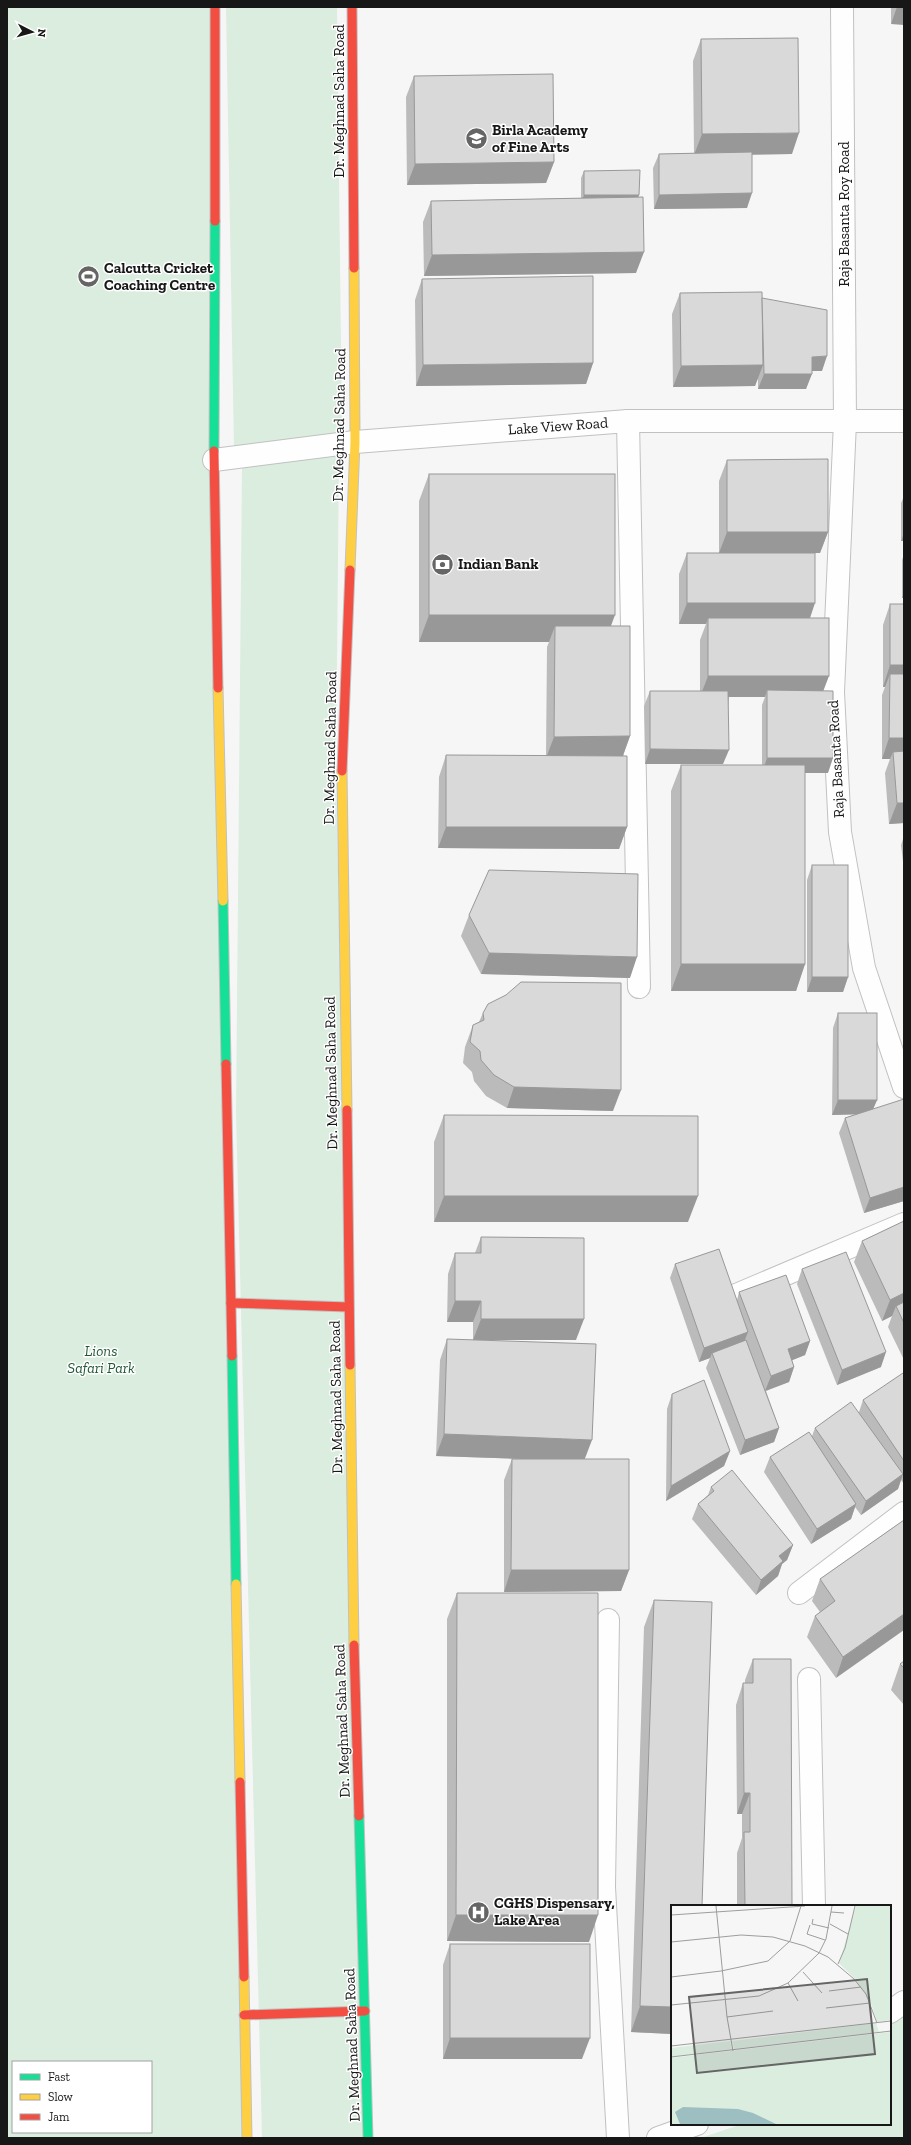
<svg xmlns="http://www.w3.org/2000/svg" width="911" height="2145" font-family="'Zilla Slab',serif">
	<style>
		.green { fill: #daeddf; fill-rule: evenodd }
		.lines { fill: none; stroke-linecap: round; stroke-linejoin: round }
		.street-casing { stroke: #c1c1c1; stroke-width: 24 }
		.fast-casing { stroke: #c1c1c1; stroke-width: 11 }
		.slow-casing { stroke: #c1c1c1; stroke-width: 11 }
		.jam-casing { stroke: #c1c1c1; stroke-width: 11 }
		.street { stroke: #fefefe; stroke-width: 22 }
		.fast { stroke: #16e098; stroke-width: 9 }
		.slow { stroke: #ffcf43; stroke-width: 9 }
		.jam { stroke: #f24e42; stroke-width: 9 }
		.wall { fill: #bbb }
		.shaded-wall { fill: #989898 }
		.building { fill: #d9d9d9; stroke: #989898 }
		.labels { text-anchor: middle; dominant-baseline: central; stroke-width: 3; stroke-linejoin: round; paint-order: stroke }
		.street-label { font-size: 15px; fill: #171717; stroke: #fff }
		.poi-label { font-size: 15px; font-weight: bold; fill: #171717; stroke: #fff; text-anchor: start }
		.park-label { font-size: 15px; font-style: italic; fill: #215838; stroke: #fff }
		.inset-road { fill: none; stroke: #9d9d9d; stroke-width: 1 }
		.view { fill: #656565; fill-opacity: 0.15; stroke: #656565; stroke-width: 2 }
		.inset-edge { fill: none; stroke: #171717; stroke-width: 2 }
	</style>
	<rect width="100%" height="100%" fill="#f6f6f6"/>
	<!-- green -->
	<g class="green">
		<path d="M7,7H210L242,2138H7ZM13,2062H151V2132H13Z"/>
		<path d="M226,7H337L342,432L234,447Z"/>
		<path d="M339,454L336,766L363,2138H262L236,1113L242,467Z"/>
		<path d="M904,2014V2138H701L742,2124H890V2023Z"/>
	</g>
	<g class="lines">
		<defs>
			<g id="street">
				<path d="M842,7L845,422L833,692L840,832L864,968L904,1087"/>
				<path d="M628,421L639,987"/>
				<path d="M214,460L355,442L628,421H904"/>
				<path d="M734,1296L904,1224"/>
				<path d="M799,1593L904,1513"/>
				<path d="M608,1620L604,1887L618,2138"/>
				<path d="M809,1679L814,1906"/>
				<path d="M890,2012L904,2002"/>
				<path d="M658,2138L697,2124"/>
			</g>
			<g id="fast">
				<path d="M214,451L215,221"/>
				<path d="M223,901L226,1064"/>
				<path d="M232,1356L236,1584"/>
				<path d="M359,1816L368,2138"/>
			</g>
			<g id="slow">
				<path d="M350,570L355,442L354,268"/>
				<path d="M218,688L223,901"/>
				<path d="M342,771L347,1110"/>
				<path d="M350,1365L354,1645"/>
				<path d="M236,1584L240,1782"/>
				<path d="M244,1977L247,2138"/>
			</g>
			<g id="jam">
				<path d="M352,7L354,268"/>
				<path d="M215,221V7"/>
				<path d="M214,451L218,688"/>
				<path d="M342,771L350,570"/>
				<path d="M226,1064L232,1356"/>
				<path d="M347,1110L350,1365"/>
				<path d="M231,1303L348,1307"/>
				<path d="M354,1645L359,1816"/>
				<path d="M240,1782L244,1977"/>
				<path d="M244,2015L365,2011"/>
			</g>
		</defs>
		<!-- street casing -->
		<use href="#street" class="street-casing"/>
		<!-- fast casing -->
		<use href="#fast" class="fast-casing"/>
		<!-- slow casing -->
		<use href="#slow" class="slow-casing"/>
		<!-- jam casing -->
		<use href="#jam" class="jam-casing"/>
		<!-- street -->
		<use href="#street" class="street"/>
		<!-- fast -->
		<use href="#fast" class="fast"/>
		<!-- slow -->
		<use href="#slow" class="slow"/>
		<!-- jam -->
		<use href="#jam" class="jam"/>
	</g>
	<!-- wall -->
	<g class="wall">
		<path d="M891,7H904L891,24Z"/>
		<path d="M701,39L792,154L752,155L747,208L654,209L653,168L659,154L694,153L693,61Z"/>
		<path d="M414,76L554,162L546,183L407,185L406,97Z"/>
		<path d="M584,171L638,197L636,273L424,276L423,222L431,201L581,198V178Z"/>
		<path d="M904,222V238H903Z"/>
		<path d="M422,279L593,363L586,384L416,386L415,300Z"/>
		<path d="M680,293L762,300L822,371H812L806,389H758V378L755,386L673,387L672,314Z"/>
		<path d="M727,460L828,532L820,553H815L810,618L823,691L828,773H805V964L796,991H671V791L681,765H762V705L765,697H729L723,764H645L644,706L650,691H700V640L706,624H679V574L687,553H804H719V481Z"/>
		<path d="M429,474L611,626L630,736L623,756L627,827L619,849L438,848L439,777L446,755L546,756L547,647L549,642H419V501Z"/>
		<path d="M904,496V541H901V503Z"/>
		<path d="M904,554V598H902V560Z"/>
		<path d="M890,604L904,823L889,824L885,773L890,759H882V695L885,687H883V625Z"/>
		<path d="M904,836V870L901,845Z"/>
		<path d="M812,865L848,977L843,992H807V880Z"/>
		<path d="M469,915L630,978L481,974L461,936Z"/>
		<path d="M483,1013L613,1111L507,1108L486,1096L474,1081L472,1072L463,1063L465,1047L473,1025L479,1022Z"/>
		<path d="M838,1013L877,1100L873,1109L904,1201L864,1213L839,1133L845,1118L856,1114L832,1115L833,1028Z"/>
		<path d="M444,1115L688,1222H434V1142Z"/>
		<path d="M904,1221V1360L888,1327L892,1316L882,1321L854,1262L862,1241Z"/>
		<path d="M481,1237L576,1340H473V1322H447L448,1274L455,1253H475Z"/>
		<path d="M675,1264L737,1300L739,1292L810,1341L805,1355L792,1360L794,1367L789,1382L766,1391L779,1428L774,1442L740,1455L706,1368L710,1358L699,1362L670,1278Z"/>
		<path d="M802,1269L881,1367L837,1385L797,1284Z"/>
		<path d="M447,1339L585,1459L629,1570L621,1591L504,1592V1480L512,1459H522L436,1456L440,1360Z"/>
		<path d="M904,1375V1484L901,1480L898,1489L861,1515L855,1507L851,1519L811,1544L764,1472L770,1457L812,1436L815,1428L859,1412L863,1400Z"/>
		<path d="M672,1394L730,1451L724,1466L666,1501L667,1409Z"/>
		<path d="M711,1487L793,1545L787,1560L782,1564L778,1576L756,1595L692,1519L698,1504L708,1495Z"/>
		<path d="M904,1520L836,1678L807,1637L815,1616L820,1612L812,1601L820,1579Z"/>
		<path d="M457,1593L589,1942L447,1941V1619Z"/>
		<path d="M654,1600L672,1906V2034L631,2032L644,1627Z"/>
		<path d="M753,1659L792,1906H737V1853L742,1838V1814H737L736,1705L743,1683H745V1680Z"/>
		<path d="M904,1661V1705L891,1690L900,1664Z"/>
		<path d="M450,1944L582,2059H443V1965Z"/>
	</g>
	<!-- shaded-wall -->
	<g class="shaded-wall">
		<path d="M897,7H904V25L891,24Z"/>
		<path d="M799,133L792,154L694,155L702,134Z"/>
		<path d="M554,162L546,183L407,185L415,164Z"/>
		<path d="M752,193L747,208L654,209L659,195Z"/>
		<path d="M584,195H639L637,202L581,203Z"/>
		<path d="M644,252L636,273L424,276L432,255Z"/>
		<path d="M827,356L822,371H806L812,357Z"/>
		<path d="M593,363L586,384L416,386L423,365Z"/>
		<path d="M763,365L755,386L673,387L681,366Z"/>
		<path d="M764,374H812L806,389H758Z"/>
		<path d="M727,532H828L820,553H719Z"/>
		<path d="M904,533V541H901Z"/>
		<path d="M904,593V598H902Z"/>
		<path d="M687,603H815L808,624L708,618L706,624H679Z"/>
		<path d="M429,615H615L605,642L555,626L549,642H419Z"/>
		<path d="M890,665H904V687L890,674L885,687H883Z"/>
		<path d="M708,676H829L821,697L767,690L765,697H700Z"/>
		<path d="M630,736L622,758H546L554,737Z"/>
		<path d="M889,738H904V759L893,752L890,759H882Z"/>
		<path d="M650,749L729,750L723,764H645Z"/>
		<path d="M767,758H833L828,773H762Z"/>
		<path d="M897,803H904V823L889,824Z"/>
		<path d="M446,827H627L619,849L438,848Z"/>
		<path d="M489,953L637,957L630,978L481,974Z"/>
		<path d="M681,964H805L796,991H671Z"/>
		<path d="M812,977H848L843,992H807Z"/>
		<path d="M514,1087L621,1090L613,1111L507,1108Z"/>
		<path d="M838,1100H877L871,1114L832,1115Z"/>
		<path d="M904,1187V1201L864,1213L870,1198Z"/>
		<path d="M444,1196H698L688,1222H434Z"/>
		<path d="M904,1293V1310L896,1306L892,1316L882,1321L890,1300Z"/>
		<path d="M455,1301H481L473,1322H447Z"/>
		<path d="M481,1319H584L576,1340H473Z"/>
		<path d="M748,1332L742,1347L712,1353L710,1358L699,1362L704,1348Z"/>
		<path d="M810,1341L805,1355L783,1364L788,1349Z"/>
		<path d="M886,1352L881,1367L837,1385L842,1370Z"/>
		<path d="M794,1367L789,1382L765,1391L771,1376Z"/>
		<path d="M779,1428L774,1442L740,1455L745,1440Z"/>
		<path d="M444,1434L592,1440L584,1461L436,1456Z"/>
		<path d="M730,1451L724,1466L666,1501L671,1486Z"/>
		<path d="M903,1474L898,1489L861,1515L866,1501Z"/>
		<path d="M856,1504L851,1519L811,1544L817,1529Z"/>
		<path d="M793,1545L787,1560L782,1564L778,1576L756,1595L761,1580L779,1556Z"/>
		<path d="M511,1570H629L621,1591L504,1592Z"/>
		<path d="M904,1614V1630L836,1678L843,1657Z"/>
		<path d="M744,1793H750L742,1814H737Z"/>
		<path d="M456,1915H598L589,1942L447,1941Z"/>
		<path d="M640,2006L672,2007V2034L631,2032Z"/>
		<path d="M450,2038H590L582,2059H443Z"/>
	</g>
	<!-- building -->
	<g class="building">
		<path d="M798,38L799,133L702,134L701,39Z"/>
		<path d="M553,74L554,162L415,164L414,76Z"/>
		<path d="M752,152V193L659,195V154Z"/>
		<path d="M640,170L639,195H584V171Z"/>
		<path d="M643,197L644,252L432,255L431,201Z"/>
		<path d="M593,276V363L423,365L422,279Z"/>
		<path d="M762,292L763,365L681,366L680,293Z"/>
		<path d="M762,298L827,310V356L812,357V374H764Z"/>
		<path d="M828,459V532H727V460Z"/>
		<rect x="429" y="474" width="186" height="141"/>
		<rect x="687" y="553" width="128" height="50"/>
		<rect x="890" y="604" width="14" height="61"/>
		<rect x="708" y="618" width="121" height="58"/>
		<path d="M555,626H630V736L554,737Z"/>
		<path d="M890,674H904V738H889Z"/>
		<path d="M767,690L833,691V758H767Z"/>
		<path d="M650,691H728L729,750L650,749Z"/>
		<path d="M904,751V803H897L893,752Z"/>
		<path d="M446,755L627,756V827H446Z"/>
		<rect x="681" y="765" width="124" height="199"/>
		<rect x="812" y="865" width="36" height="112"/>
		<path d="M489,870L638,874L637,957L489,953L469,915Z"/>
		<path d="M521,982L621,983V1090L514,1087L494,1075L481,1060L480,1051L470,1042L473,1025L484,1020L483,1013L488,1004L506,995Z"/>
		<rect x="838" y="1013" width="39" height="87"/>
		<path d="M904,1099V1187L870,1198L845,1118Z"/>
		<path d="M444,1115L698,1116V1196H444Z"/>
		<path d="M904,1221V1293L890,1300L862,1241Z"/>
		<path d="M481,1237L584,1238V1319H481V1301H455V1253H481Z"/>
		<path d="M719,1249L748,1332L704,1348L675,1264Z"/>
		<path d="M846,1252L886,1352L842,1370L802,1269Z"/>
		<path d="M786,1275L810,1341L788,1349L794,1367L771,1376L739,1292Z"/>
		<path d="M904,1302V1323L896,1306Z"/>
		<path d="M447,1339L596,1344L592,1440L444,1434Z"/>
		<path d="M746,1340L779,1428L745,1440L712,1353Z"/>
		<path d="M903,1373L904,1375V1461L863,1400Z"/>
		<path d="M704,1380L730,1451L671,1486L672,1394Z"/>
		<path d="M851,1402L903,1474L866,1501L815,1428Z"/>
		<path d="M809,1432L856,1504L817,1529L770,1457Z"/>
		<path d="M512,1459H629V1570H511Z"/>
		<path d="M732,1470L793,1545L779,1556L783,1561L761,1580L698,1504L714,1491L711,1487Z"/>
		<path d="M904,1520V1614L843,1657L815,1616L835,1601L820,1579Z"/>
		<path d="M457,1593H598V1915H456Z"/>
		<path d="M654,1600L712,1602L702,1906H672V2007L640,2006Z"/>
		<path d="M753,1659H791L792,1906H745L744,1832H750V1793H744L743,1683H753Z"/>
		<path d="M904,1661V1668L900,1664Z"/>
		<rect x="450" y="1944" width="140" height="94"/>
	</g>
	<!-- icons -->
	<defs>
		<symbol id="university-disc" viewBox="-11 -11 22 22"><circle r="9.5" fill="#656565" stroke="#fff"/><path d="M0-5L7-2L0 1L-7-2ZM-4 1L0 2.5L4 1V4Q0 6-4 4Z" fill="#fff"/></symbol>
		<symbol id="stadium-disc" viewBox="-11 -11 22 22"><circle r="9.5" fill="#656565" stroke="#fff"/><path d="M0-5a6.5 5 0 1 0 0 10a6.5 5 0 1 0 0-10ZM-3.5-1.8h7v3.6h-7Z" fill="#fff"/></symbol>
		<symbol id="bank-disc" viewBox="-11 -11 22 22"><circle r="9.5" fill="#656565" stroke="#fff"/><path d="M-6-4H6V4H-6ZM0-2.3a2.3 2.3 0 1 0 0 4.6a2.3 2.3 0 1 0 0-4.6Z" fill="#fff"/></symbol>
		<symbol id="hospital-disc" viewBox="-11 -11 22 22"><circle r="9.5" fill="#656565" stroke="#fff"/><path d="M-5-5h3v3.5h4V-5h3V5h-3V1.5h-4V5h-3Z" fill="#fff"/></symbol>
	</defs>
	<g fill-rule="evenodd">
		<use href="#university-disc" x="464" y="126" width="25" height="25"/>
		<use href="#stadium-disc" x="76" y="264" width="25" height="25"/>
		<use href="#bank-disc" x="430" y="552" width="25" height="25"/>
		<use href="#hospital-disc" x="466" y="1900" width="25" height="25"/>
	</g>
	<g class="labels">
		<!-- street labels -->
		<g class="street-label">
			<text transform="translate(339 101) rotate(-90)">Dr. Meghnad Saha Road</text>
			<text transform="translate(844 214) rotate(-90)">Raja Basanta Roy Road</text>
			<text transform="translate(339 425) rotate(-89)">Dr. Meghnad Saha Road</text>
			<text transform="translate(558 426) rotate(-4)">Lake View Road</text>
			<text transform="translate(330 748) rotate(-89)">Dr. Meghnad Saha Road</text>
			<text transform="translate(836 759) rotate(-93)">Raja Basanta Road</text>
			<text transform="translate(331 1073) rotate(-91)">Dr. Meghnad Saha Road</text>
			<text transform="translate(336 1397) rotate(-91)">Dr. Meghnad Saha Road</text>
			<text transform="translate(342 1721) rotate(-92)">Dr. Meghnad Saha Road</text>
			<text transform="translate(352 2045) rotate(-92)">Dr. Meghnad Saha Road</text>
		</g>
		<!-- poi labels -->
		<g class="poi-label">
			<text x="492" y="130">Birla Academy<tspan x="492" dy="17">of Fine Arts</tspan></text>
			<text x="104" y="268">Calcutta Cricket<tspan x="104" dy="17">Coaching Centre</tspan></text>
			<text x="458" y="564">Indian Bank</text>
			<text x="494" y="1903">CGHS Dispensary,<tspan x="494" dy="17">Lake Area</tspan></text>
		</g>
		<!-- park labels -->
		<g class="park-label">
			<text x="101" y="1351">Lions<tspan x="101" dy="17">Safari Park</tspan></text>
		</g>
	</g>
	<!-- overview -->
	<g transform="translate(671 1905)">
		<rect width="220" height="220" fill="#f6f6f6"/>
		<path d="M185,1H220V115L206,117L200,98L185,75L168,58ZM205,118L208,127L63,144L61,136ZM220,127V219H0V153ZM59,136L61,144L0,152V143Z" fill="#daeddf"/>
		<path d="M12,202L67,204L82,208L105,219H9L4,207Z" fill="#9ebfc2"/>
		<path class="inset-road" d="M45,1L56,112L62,146M160,7L173,8M0,10L134,1M142,14L141,19L158,23M159,19L177,29M139,20L136,29L154,35M0,37L70,30L102,32L134,41L157,52L183,74L195,89L206,118M167,59L174,43L184,1M132,67L151,88M0,72L50,66L97,56L119,36L130,1M117,78L127,96M158,86L190,82M0,100L88,91L117,78L148,48L155,34L161,1M155,103L199,98M56,112L102,106M0,141L220,116M0,152L220,126"/>
		<path class="view" d="M196,74L204,149L26,168L18,92Z"/>
		<rect width="220" height="220" class="inset-edge"/>
	</g>
	<!-- border -->
	<rect width="911" height="2145" fill="none" stroke="#171717" stroke-width="16"/>
	<!-- legend -->
	<rect x="12" y="2061" width="140" height="72" fill="#ffffff" stroke="#a2a2a2"/>
	<rect x="20" y="2074" width="20" height="6" fill="#16e098" stroke="#a2a2a2"/>
	<text x="48" y="2081" font-size="12" fill="#171717">Fast</text>
	<rect x="20" y="2094" width="20" height="6" fill="#ffcf43" stroke="#a2a2a2"/>
	<text x="48" y="2101" font-size="12" fill="#171717">Slow</text>
	<rect x="20" y="2114" width="20" height="6" fill="#f24e42" stroke="#a2a2a2"/>
	<text x="48" y="2121" font-size="12" fill="#171717">Jam</text>
	<!-- north arrow -->
	<g transform="translate(32 32) rotate(96)" stroke="#ffffff" stroke-width="3" paint-order="stroke">
	<path d="M0-3L7 15L0 10L-7 15Z" fill="#171717"/>
	<text y="-6" font-size="11" font-weight="bold" text-anchor="middle" fill="#171717">N</text>
	</g>
</svg>
